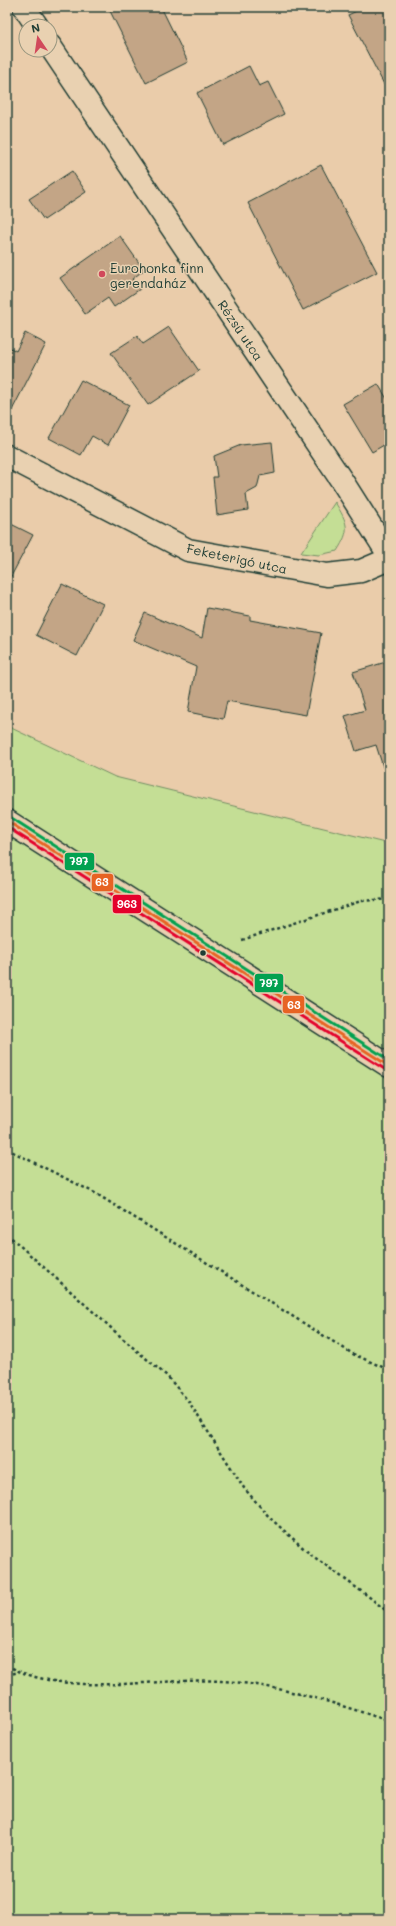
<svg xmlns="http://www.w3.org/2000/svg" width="396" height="1926" font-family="Mali,sans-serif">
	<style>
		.green { fill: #c4de95; stroke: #728e64 }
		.building { fill: #c3a586; stroke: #1f3d34 }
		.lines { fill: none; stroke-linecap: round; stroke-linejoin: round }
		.minor-casing { stroke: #1f3d34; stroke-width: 25 }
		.tertiary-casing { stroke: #1f3d34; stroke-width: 25 }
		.path { stroke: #1f3d34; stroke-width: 2.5; stroke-dasharray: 3 3; stroke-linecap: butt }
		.minor { stroke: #e9d1b1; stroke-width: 22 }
		.tertiary { stroke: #e9d1b1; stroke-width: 22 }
		.bus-1-casing { stroke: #e9d1b1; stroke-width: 6 }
		.bus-2-casing { stroke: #e9d1b1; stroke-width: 6 }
		.bus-3-casing { stroke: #e9d1b1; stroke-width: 6 }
		.bus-1 { stroke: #e76323; stroke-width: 3 }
		.bus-2 { stroke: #e4002b; stroke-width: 3 }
		.bus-3 { stroke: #02a150; stroke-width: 3 }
		.poi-dot { fill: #d1495b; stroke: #e9d1b1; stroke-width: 1.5 }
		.bus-dot { fill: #1f3d34; stroke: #e9d1b1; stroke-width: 1.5 }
		.labels { text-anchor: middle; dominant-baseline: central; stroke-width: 3; stroke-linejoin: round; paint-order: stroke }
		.poi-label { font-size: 13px; fill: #1f3d34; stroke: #e9d1b1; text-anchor: start }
		.street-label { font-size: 13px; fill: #1f3d34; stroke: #e9d1b1 }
		.line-badge { stroke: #e9d1b1; stroke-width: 1.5 }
		.badge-label { font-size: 11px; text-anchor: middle; font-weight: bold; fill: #fff }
	</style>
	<rect width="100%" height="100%" fill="#eaccaa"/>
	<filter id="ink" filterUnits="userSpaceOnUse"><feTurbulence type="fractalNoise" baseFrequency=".025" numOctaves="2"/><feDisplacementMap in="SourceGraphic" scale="8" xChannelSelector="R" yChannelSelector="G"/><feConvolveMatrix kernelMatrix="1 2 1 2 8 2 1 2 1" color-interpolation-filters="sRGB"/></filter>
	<g filter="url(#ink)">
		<!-- green -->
		<g class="green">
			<path d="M335,502C348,524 351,529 337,551L319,555L301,553Z"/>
			<path d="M7,726L115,777L389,844V1919H7Z"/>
		</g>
		<!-- building -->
		<g class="building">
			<path d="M108,7H161L188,62L146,83Z"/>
			<path d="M365,7H389V94L348,15Z"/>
			<path d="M249,66L259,86L268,82L284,114L223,145L197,93Z"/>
			<path d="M321,165L377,272L303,310L248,203Z"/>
			<path d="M72,171L86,192L44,220L29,199Z"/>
			<path d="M120,236L144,270L132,279L140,289L114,307L108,298L85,314L60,278Z"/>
			<path d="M169,327L199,371L148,405L111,353L137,336L143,344Z"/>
			<path d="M25,333L46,344L7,420V346L16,351Z"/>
			<path d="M81,380L129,405L108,445L92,436L81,455L49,438Z"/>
			<path d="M378,384L389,402V442L372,452L343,404Z"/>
			<path d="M272,442L275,473L260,476L257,488L246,494L248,510L217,515L213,477H217L214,456L241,445Z"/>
			<path d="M7,522L33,535L7,584Z"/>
			<path d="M62,584L103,604L77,656L36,635Z"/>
			<path d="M207,608L250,616V620L321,633L306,715L227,701L223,719L188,712L196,667L133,640L145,613L202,638Z"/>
			<path d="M389,661V769L384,770L376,745L356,751L345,716L365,710L353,672Z"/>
		</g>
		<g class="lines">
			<defs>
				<g id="minor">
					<path d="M24,7L37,26"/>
					<path d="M50,46L342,481L389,555"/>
					<path d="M7,456L188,550L327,575L361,571L389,559"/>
				</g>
				<path id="tertiary" d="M7,821L389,1066"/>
			</defs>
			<!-- minor casing -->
			<use href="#minor" class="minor-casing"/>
			<!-- tertiary casing -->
			<use href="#tertiary" class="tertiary-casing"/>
			<!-- path -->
			<g class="path">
				<path d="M242,940L361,901L389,899"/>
				<path d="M7,1149L95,1193L353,1354L389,1370"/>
				<path d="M7,1234L130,1345L167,1376L189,1402L244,1488L270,1518L310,1554L368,1596L389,1613"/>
				<path d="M7,1665C64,1699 157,1677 222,1681C280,1685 334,1703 389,1721"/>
				<path d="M7,1675L19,1672"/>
			</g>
			<!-- minor -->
			<use href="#minor" class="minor"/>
			<!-- tertiary -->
			<use href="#tertiary" class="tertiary"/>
			<defs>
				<path id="bus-1" d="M7,821L389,1066"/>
				<path id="bus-2" d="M7,827L386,1070"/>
				<path id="bus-3" d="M10,817L389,1060"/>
			</defs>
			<!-- bus-1 casing -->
			<use href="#bus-1" class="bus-1-casing"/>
			<!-- bus-2 casing -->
			<use href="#bus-2" class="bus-2-casing"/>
			<!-- bus-3 casing -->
			<use href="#bus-3" class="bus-3-casing"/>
			<!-- bus-1 -->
			<use href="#bus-1" class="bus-1"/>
			<!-- bus-2 -->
			<use href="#bus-2" class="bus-2"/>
			<!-- bus-3 -->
			<use href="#bus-3" class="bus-3"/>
		</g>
	</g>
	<!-- markers -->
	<circle class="poi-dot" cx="102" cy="274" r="4"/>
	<circle class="bus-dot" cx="203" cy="953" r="3.5"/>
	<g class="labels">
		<!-- poi labels -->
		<g class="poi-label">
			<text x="110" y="267">Eurohonka finn<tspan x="110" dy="15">gerendaház</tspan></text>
		</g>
		<!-- street labels -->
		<g class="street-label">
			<text transform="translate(241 330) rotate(56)">Rézsű utca</text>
			<text transform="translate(237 558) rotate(12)">Feketerigó utca</text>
		</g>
	</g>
	<g class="line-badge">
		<rect x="64" y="852" width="31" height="19" rx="4" fill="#02a150"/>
		<rect x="91" y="873" width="23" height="19" rx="4" fill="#e76323"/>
		<rect x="112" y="894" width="30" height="20" rx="4" fill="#e4002b"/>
		<rect x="254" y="973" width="30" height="20" rx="4" fill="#02a150"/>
		<rect x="282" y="995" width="23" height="19" rx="4" fill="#e76323"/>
	</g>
	<g class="badge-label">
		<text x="79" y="865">797</text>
		<text x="102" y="886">63</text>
		<text x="127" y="908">963</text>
		<text x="269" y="987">797</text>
		<text x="294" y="1009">63</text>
	</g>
	<!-- margin -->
	<rect width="396" height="1926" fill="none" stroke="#e9d1b1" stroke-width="24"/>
	<rect x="12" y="12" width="372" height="1902" fill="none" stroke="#1f3d34" stroke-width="1.5" filter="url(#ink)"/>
	<!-- north arrow -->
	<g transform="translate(38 38) rotate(347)"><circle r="19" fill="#e9d1b1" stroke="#98967f"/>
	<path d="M0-3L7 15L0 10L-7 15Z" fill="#d1495b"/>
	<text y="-6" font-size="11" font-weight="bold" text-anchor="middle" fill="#1f3d34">N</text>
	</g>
</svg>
